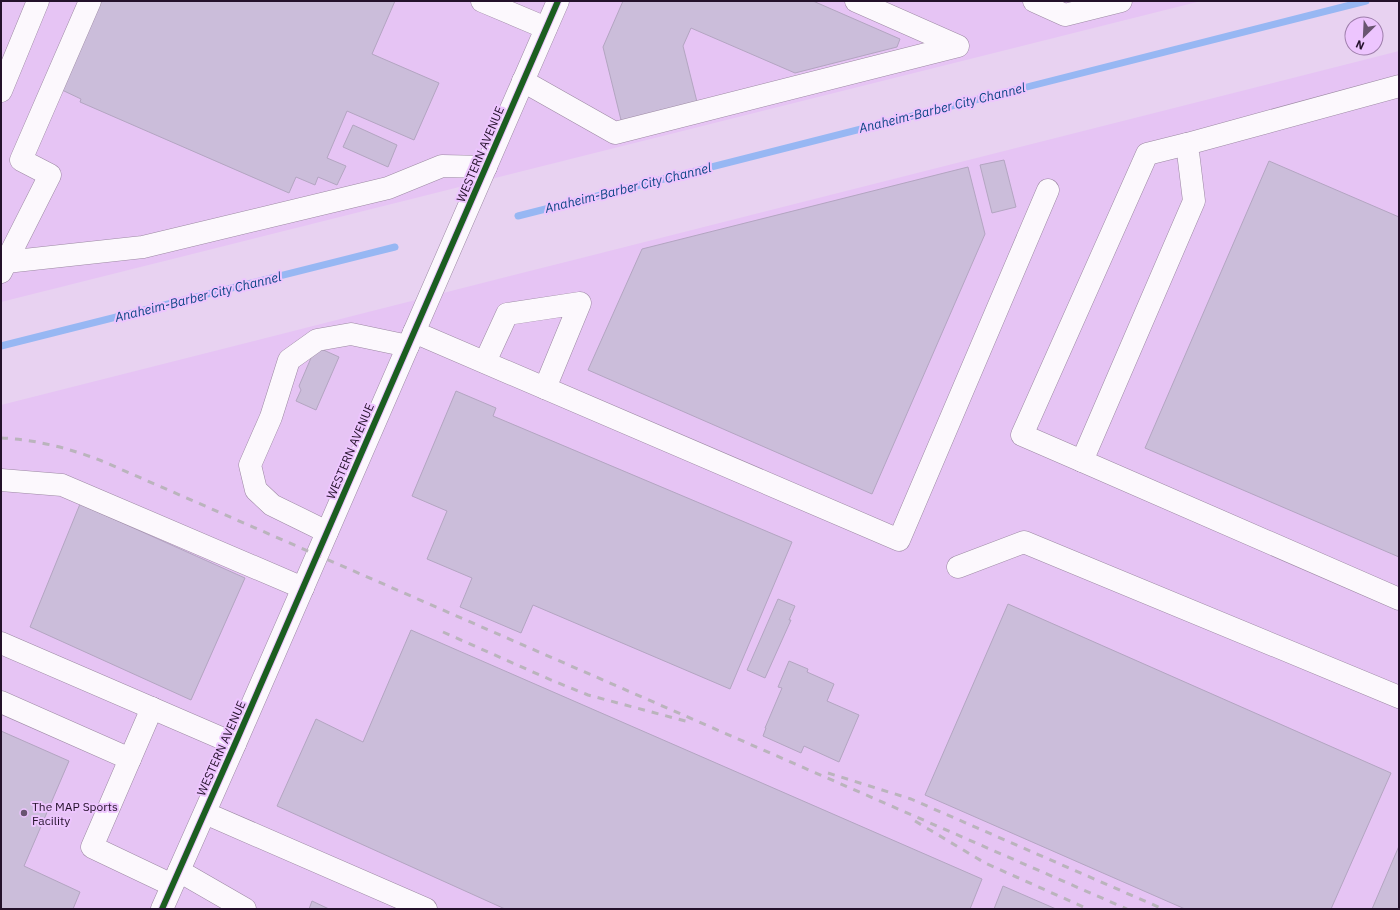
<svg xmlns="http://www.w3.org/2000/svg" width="1400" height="910" font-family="'IBM Plex Sans',sans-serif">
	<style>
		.built { fill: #e6c4f4 }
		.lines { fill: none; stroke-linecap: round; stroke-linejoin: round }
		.stream { stroke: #97b7f3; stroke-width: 7 }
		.building { fill: #cbbdda; stroke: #b3a5c1 }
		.minor-casing { stroke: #9c89a3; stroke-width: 23 }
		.minor { stroke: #fcf8fd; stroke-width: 22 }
		.rail { stroke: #bab4bc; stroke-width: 3; stroke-dasharray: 7 7; stroke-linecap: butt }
		.cycleway-casing { stroke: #edc5fe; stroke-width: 8 }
		.cycleway { stroke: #1b5e20; stroke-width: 6 }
		.poi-dot { fill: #695570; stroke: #edc5fe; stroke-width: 1.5 }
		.labels { text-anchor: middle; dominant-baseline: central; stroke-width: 4; stroke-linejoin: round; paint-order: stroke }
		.street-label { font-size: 12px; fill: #24112b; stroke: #edc5fe }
		.poi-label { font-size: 12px; fill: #24112b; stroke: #edc5fe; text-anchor: start }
		.water-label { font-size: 13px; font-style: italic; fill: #0e4686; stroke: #edc5fe }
	</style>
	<rect width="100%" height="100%" fill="#e8d2f1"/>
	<!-- built -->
	<g class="built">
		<path d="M1,1H1201L1,302Z"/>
		<path d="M1399,51V909H1V405Z"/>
	</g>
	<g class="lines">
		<!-- stream -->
		<g class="stream">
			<path d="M518,216L1366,1"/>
			<path d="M1,346L395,247"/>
		</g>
	</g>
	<!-- building -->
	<g class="building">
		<path d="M101,1H395L372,54L439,83L414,140L347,111L327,158L346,166L337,185L318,177L315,185L296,177L289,193L80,102L81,99L62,90Z"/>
		<path d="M623,1H813L900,39L897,47L795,73L691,28L683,46L698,106L622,124L603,47Z"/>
		<path d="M353,125L397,145L388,167L343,147Z"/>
		<path d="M1004,160L1016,207L992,213L980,165Z"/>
		<path d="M1269,161L1399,217V557L1145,448Z"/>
		<path d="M968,167L985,234L872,494L588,370L642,249Z"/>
		<path d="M319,348L339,357L316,410L296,401L301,390L299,386L314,351Z"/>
		<path d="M456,391L496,408L493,416L792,542L730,689L533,605L521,633L460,607L472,578L427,559L447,511L412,496Z"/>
		<path d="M80,504L245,578L191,700L30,627Z"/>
		<path d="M778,599L795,606L789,620H791L765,678L747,670Z"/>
		<path d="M1008,604L1391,773L1331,909H1185L925,795Z"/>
		<path d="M411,630L982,879L970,909H505L277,806L316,719L363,742Z"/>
		<path d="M789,661L808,669L807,672L834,684L827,701L859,715L839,762L804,746L801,753L763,736L766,728H765L782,688L778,687Z"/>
		<path d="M1,731L69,761L24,866L80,892L73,909H1Z"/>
		<path d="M1399,846V909H1372Z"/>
		<path d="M1003,886L1056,909H994Z"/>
		<path d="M312,901L329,909H309Z"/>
	</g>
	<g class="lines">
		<defs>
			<g id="minor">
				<path d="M482,1L546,28"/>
				<path d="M1034,1L1065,15L1121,1"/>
				<path d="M523,81L615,133L958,46L856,1"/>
				<path d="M1399,86L1187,144L1194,201L1082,461L1399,599"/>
				<path d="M1,91L38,1"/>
				<path d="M6,262L143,247L388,188L442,166L486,167"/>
				<path d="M1,272L50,175L21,160L90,1"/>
				<path d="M414,332L899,540L1048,190"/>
				<path d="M485,362L507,314L580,303L545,388"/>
				<path d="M1082,461L1022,435L1147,154L1187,144"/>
				<path d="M1,480L62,485L303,588"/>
				<path d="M327,532L272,505L256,490L250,465L271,417L289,360L317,340L351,334L408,346"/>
				<path d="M958,567L1024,542L1399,697"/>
				<path d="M1,643L235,744"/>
				<path d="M1,702L130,759"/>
				<path d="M152,708L92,847L172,885"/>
				<path d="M205,813L426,909"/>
				<path d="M179,871L245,909"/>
				<path d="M162,909L235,744L558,1"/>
			</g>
		</defs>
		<!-- minor casing -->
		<use href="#minor" class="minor-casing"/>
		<!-- minor -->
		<use href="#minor" class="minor"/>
		<!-- rail -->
		<g class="rail">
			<path d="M1,438C34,439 72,449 102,461L1127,909"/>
			<path d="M443,632L551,680L588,695L689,722"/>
			<path d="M828,773L911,799L1163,909"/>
			<path d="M915,821L985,863L1088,909"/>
		</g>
		<defs>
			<path id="cycleway" d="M162,909L235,744L558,1"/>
		</defs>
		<!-- cycleway casing -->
		<use href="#cycleway" class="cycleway-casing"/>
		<!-- cycleway -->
		<use href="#cycleway" class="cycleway"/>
	</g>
	<!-- markers -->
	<circle class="poi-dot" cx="24" cy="813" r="4"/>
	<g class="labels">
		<!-- street labels -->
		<g class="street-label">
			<text transform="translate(480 154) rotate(-67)">WESTERN AVENUE</text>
			<text transform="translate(350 451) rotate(-67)">WESTERN AVENUE</text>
			<text transform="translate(221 748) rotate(-66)">WESTERN AVENUE</text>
		</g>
		<!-- poi labels -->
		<g class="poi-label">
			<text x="32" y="806">The MAP Sports<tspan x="32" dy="14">Facility</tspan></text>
		</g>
		<!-- water labels -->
		<g class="water-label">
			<text transform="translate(942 108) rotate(-14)">Anaheim-Barber City Channel</text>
			<text transform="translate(628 188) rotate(-14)">Anaheim-Barber City Channel</text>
			<text transform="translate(198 297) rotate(-14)">Anaheim-Barber City Channel</text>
		</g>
	</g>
	<!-- border -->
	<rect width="1400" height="910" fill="none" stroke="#24112b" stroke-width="4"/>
	<!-- north arrow -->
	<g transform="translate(1364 36) rotate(204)"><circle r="19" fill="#edc5fe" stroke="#9d7daa"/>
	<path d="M0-3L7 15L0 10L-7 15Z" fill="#695570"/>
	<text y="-6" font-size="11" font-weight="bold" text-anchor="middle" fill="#24112b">N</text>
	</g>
</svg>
